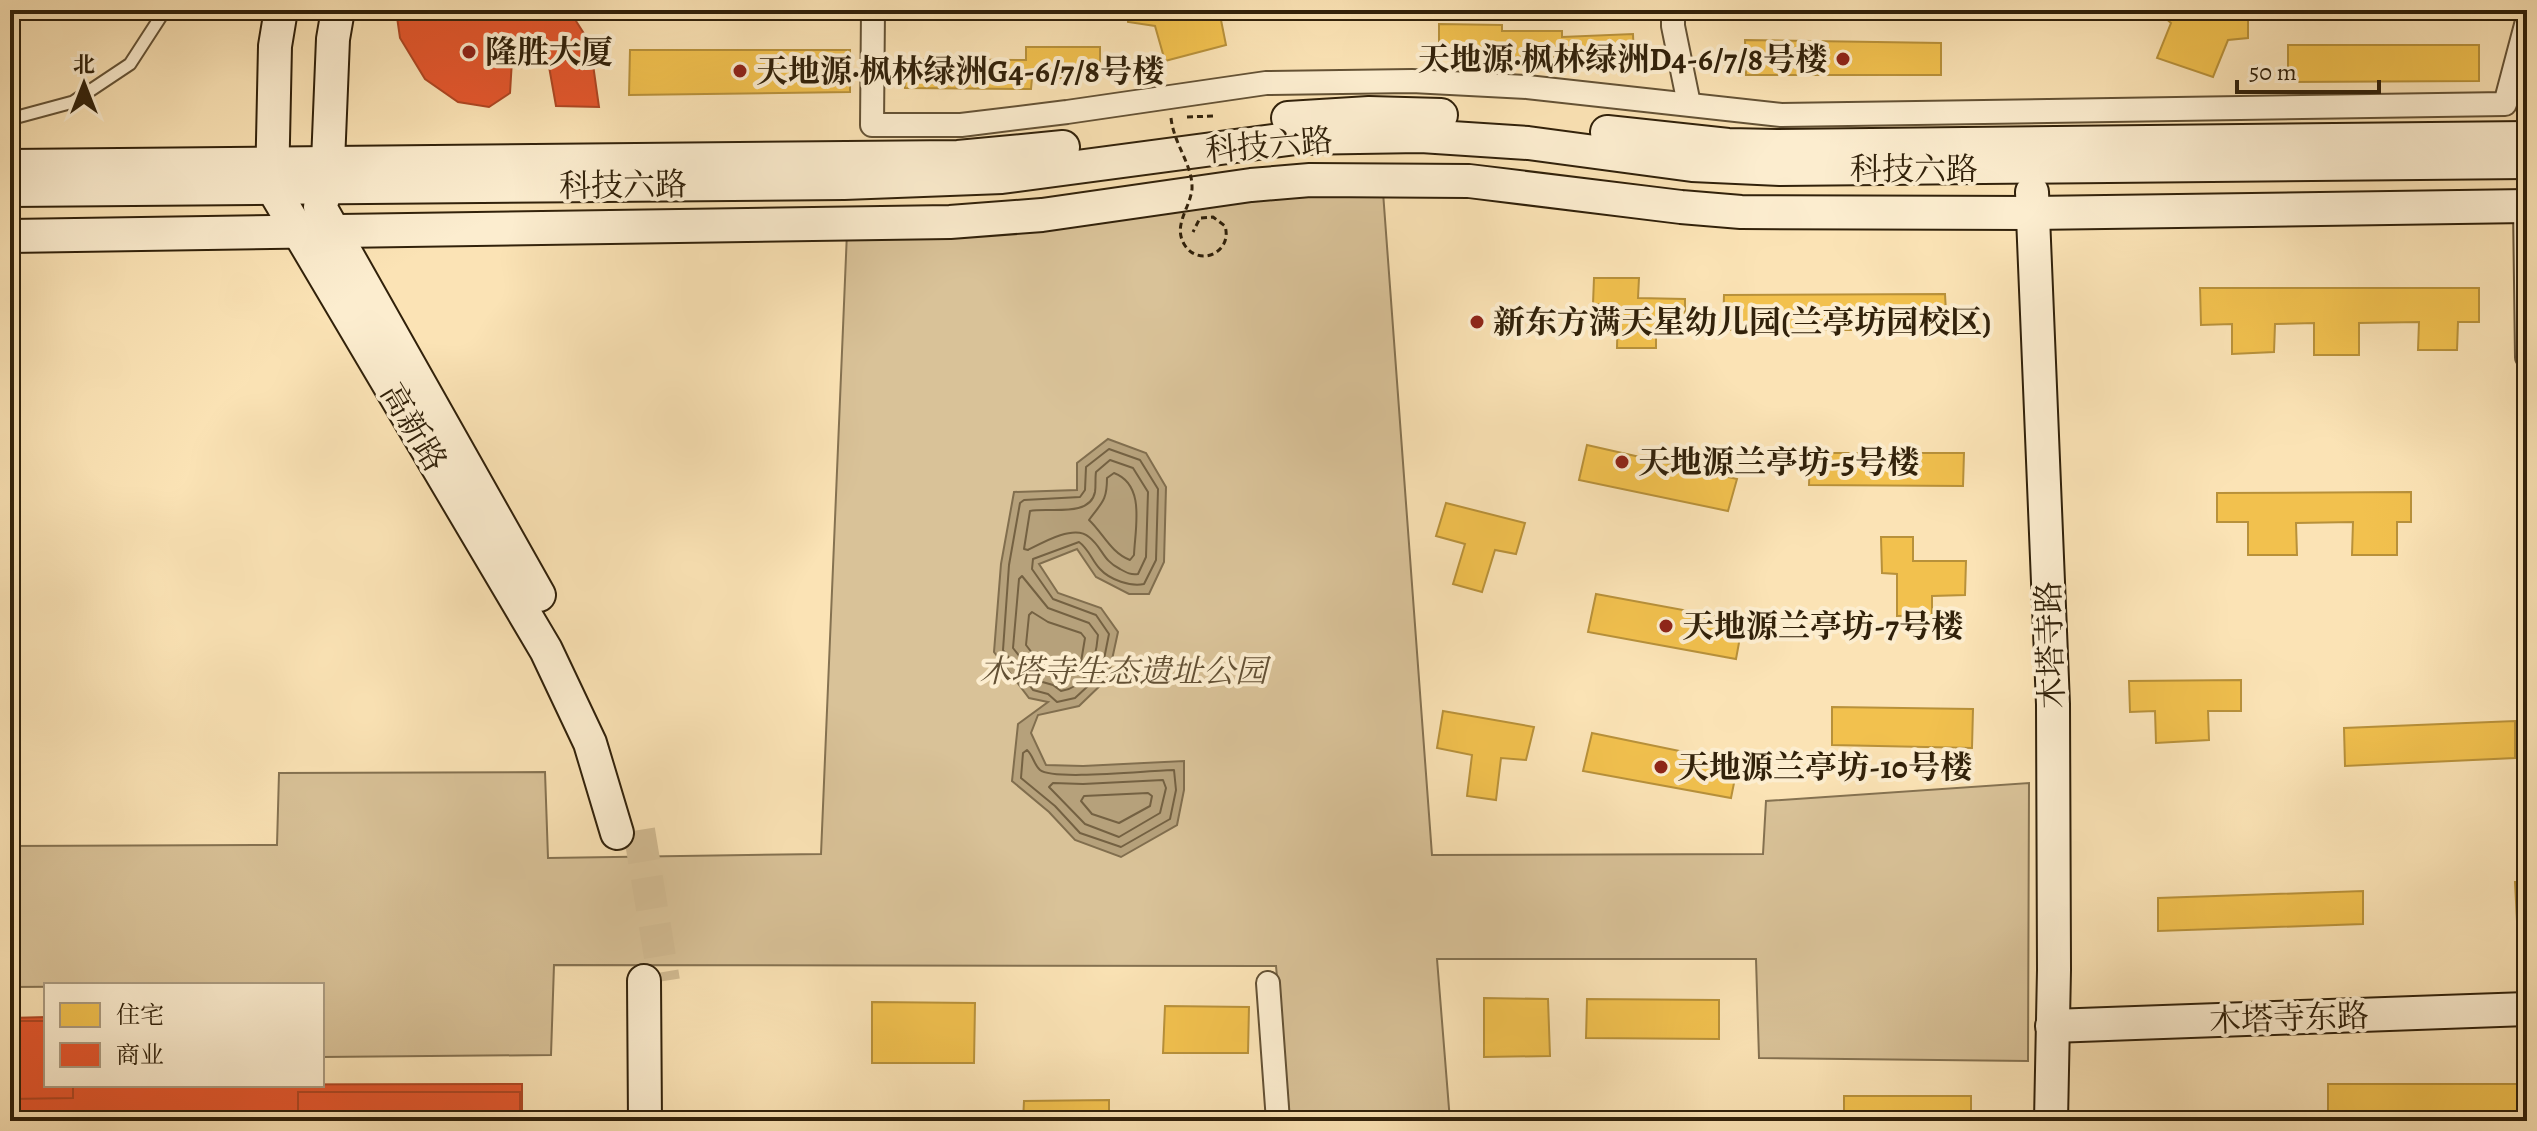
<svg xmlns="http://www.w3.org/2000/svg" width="2537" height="1131" font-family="Alegreya,'Noto Serif SC',serif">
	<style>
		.green { fill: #d9c298; stroke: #857251; stroke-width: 2 }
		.water { fill: #b6a17b; stroke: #816e4e; stroke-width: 2 }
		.homes { fill: #f2c14e; stroke: #b8913a; stroke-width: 2 }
		.shops { fill: #e4572e; stroke: #ae4723; stroke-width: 2 }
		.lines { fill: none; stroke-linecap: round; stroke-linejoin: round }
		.shore { stroke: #746142; stroke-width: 2 }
		.secondary-tunnel { stroke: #d3bc93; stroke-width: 32; stroke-dasharray: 32 16; stroke-linecap: butt }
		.lane-casing { stroke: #645235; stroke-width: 15 }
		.street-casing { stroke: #645235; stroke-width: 26 }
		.secondary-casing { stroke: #31210a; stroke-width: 36 }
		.path { stroke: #31210a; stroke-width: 3; stroke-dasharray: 6 4; stroke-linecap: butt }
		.lane { stroke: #fcedcf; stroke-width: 11 }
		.street { stroke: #fcedcf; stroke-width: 22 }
		.secondary { stroke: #fcedcf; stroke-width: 32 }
		.path-bridge { stroke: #31210a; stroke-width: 3; stroke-dasharray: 6 4; stroke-linecap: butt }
		.poi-dot { fill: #8f2418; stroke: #fcedcf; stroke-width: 3 }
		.labels { text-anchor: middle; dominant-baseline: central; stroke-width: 8; stroke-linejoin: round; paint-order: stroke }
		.poi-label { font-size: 32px; font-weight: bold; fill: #31210a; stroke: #fcedcf; text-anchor: start }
		.street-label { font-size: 32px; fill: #31210a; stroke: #fcedcf }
		.park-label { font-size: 32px; font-style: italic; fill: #635135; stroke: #fcedcf }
	</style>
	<rect width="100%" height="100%" fill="#fbe3b5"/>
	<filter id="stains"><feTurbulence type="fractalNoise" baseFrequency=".0025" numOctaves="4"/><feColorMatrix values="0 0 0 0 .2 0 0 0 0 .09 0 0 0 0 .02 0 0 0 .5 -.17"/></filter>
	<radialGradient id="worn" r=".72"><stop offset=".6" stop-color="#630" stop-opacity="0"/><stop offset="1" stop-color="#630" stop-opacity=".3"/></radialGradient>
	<!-- green -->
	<path class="green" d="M1284,191L1383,192L1432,855L1763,854L1766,801L2029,783L2028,1061L1759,1058L1756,959H1437L1450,1121H1290L1276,966L554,965L551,1055L322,1057V985L10,987V846L277,845L279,773L545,772L548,858L821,854L847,232Z"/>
	<!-- water -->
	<path class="water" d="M1108,439L1146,453L1166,487L1164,562L1149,594H1129L1096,577L1077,549L1039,564L1058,593L1101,608L1118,632L1108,678L1079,706L1038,715L1031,733L1046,765L1083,766L1184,761V790L1177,825L1121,857L1075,840L1049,812L1012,781L1018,724L1048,702L1029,698L994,652L1001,564L1014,492L1077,490V463Z"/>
	<!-- homes -->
	<g class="homes">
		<path d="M1128,10H1219L1226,45L1165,61L1155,26L1128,22Z"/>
		<path d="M2156,10H2196L2201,15L2248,10V38L2228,40L2213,77L2157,58L2171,23Z"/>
		<path d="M1439,24L1502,25V31H1562V37L1633,34L1634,61L1571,63V57H1506L1505,48H1439Z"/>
		<path d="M1745,40L1941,43V75H1746Z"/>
		<path d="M2288,45H2479V81L2288,82Z"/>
		<path d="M1026,47H1100V78H1032L1031,89L905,88L906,59L1026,60Z"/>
		<path d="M630,50H850V92L629,95Z"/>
		<path d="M1594,278H1639L1638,298L1685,299V330H1656V348H1617L1618,305L1593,304Z"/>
		<path d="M2200,288H2479V322H2458L2457,350H2418L2419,322L2359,323V355H2314V323L2275,324L2274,352L2232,354V324L2201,325Z"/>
		<path d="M1945,294L1947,330H1723L1724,295Z"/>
		<path d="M1587,445L1737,479L1728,511L1579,480Z"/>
		<path d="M1810,453H1964L1963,486L1809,485Z"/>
		<path d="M2411,492V522H2397V555H2352L2353,522L2296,523L2297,555H2248V522H2217V493Z"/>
		<path d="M1446,503L1525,523L1516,554L1495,550L1482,592L1453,584L1465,544L1436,536Z"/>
		<path d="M1881,537H1913V561H1966L1965,595L1932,596V615L1897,616V574L1882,573Z"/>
		<path d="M1596,594L1743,621L1736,659L1588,632Z"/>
		<path d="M2241,680V711H2208L2209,740L2156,743L2155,711L2130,712L2129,681Z"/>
		<path d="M1832,707L1973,709L1972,748L1832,745Z"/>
		<path d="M1443,711L1534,727L1526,760L1501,758L1496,800L1467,796L1472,755L1437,748Z"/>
		<path d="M2515,721V758L2345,766L2344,728Z"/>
		<path d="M1592,733L1738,763L1731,798L1583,771Z"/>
		<path d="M2515,882H2527V921H2517Z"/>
		<path d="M2363,891V924L2158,931V898Z"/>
		<path d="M1484,998L1548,999L1550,1056L1484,1057Z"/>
		<path d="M1587,999L1719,1000V1039L1586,1038Z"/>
		<path d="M872,1002L975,1003L974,1063H872Z"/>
		<path d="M1165,1006L1249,1007L1248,1053H1163Z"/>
		<rect x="2328" y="1084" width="199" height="37"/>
		<rect x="1844" y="1096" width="127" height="25"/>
		<path d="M1109,1100V1121H1023L1024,1101Z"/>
		<path d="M1668,1111L1816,1112V1121H1668Z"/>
	</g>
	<!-- shops -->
	<g class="shops">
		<path d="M396,10H569L590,43L599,107L556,106L545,44L512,60L510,93L489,107L458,102L425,79L400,38Z"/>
		<path d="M46,1017V1085L522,1084V1121H10V1018Z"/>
		<path d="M10,1021H46V1085H73V1098L10,1099Z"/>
		<rect x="298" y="1092" width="222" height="29"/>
	</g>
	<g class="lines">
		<!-- shore -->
		<g class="shore">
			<path d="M1109,449L1140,460L1158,489L1156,560L1144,584C1131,587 1110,580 1100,569C1092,561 1089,549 1079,542L1033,559L1032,569L1053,599L1096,615L1109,634L1101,674L1075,698L1057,702L1048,694L1033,690L1003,650L1009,565L1020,503L1024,500L1080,497L1085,490L1086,467Z"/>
			<path d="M1110,460L1133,468L1148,492L1146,557L1138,574C1131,575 1127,573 1120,569C1102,560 1103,548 1089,537C1075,524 1043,542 1028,550L1024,549L1030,511C1048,507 1090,518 1095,492C1096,485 1095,478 1096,472Z"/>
			<path d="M1114,473C1146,485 1135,528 1134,555L1130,560C1111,553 1103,533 1089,520C1101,503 1107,502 1107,478Z"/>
			<path d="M1022,576L1048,608L1089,623L1098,635C1096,659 1088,687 1061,691L1053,685L1039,681L1013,648L1019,579Z"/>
			<path d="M1032,612L1048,622L1081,633L1085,638L1081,662L1066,677L1045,670L1026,645L1029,615Z"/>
			<path d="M1027,750C1033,755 1034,765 1040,770C1053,781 1152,770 1174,770L1176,790L1170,819L1121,847L1080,833L1055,806L1021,778L1023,753Z"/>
			<path d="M1163,780L1166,788L1160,813L1119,837L1085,824L1049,787L1053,783L1083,784Z"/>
			<path d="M1148,793L1152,796L1150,806L1119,823L1092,814L1081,801L1084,796Z"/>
		</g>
		<!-- secondary-tunnel -->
		<path class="secondary-tunnel" d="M639,830L664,981"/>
		<defs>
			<path id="lane" d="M10,119L73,102L130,64L165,10"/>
			<g id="street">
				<path d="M873,10L872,125H961L1067,112L1266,83L1412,81L1527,87L1781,115L2505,104L2527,21"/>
				<path d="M1673,10V26L1689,104"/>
				<path d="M2525,206L2527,357"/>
				<path d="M1268,983L1278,1121"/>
			</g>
			<g id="secondary">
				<path d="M281,10L275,46L272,187L546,650L590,743L617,833"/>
				<path d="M338,10L333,39L327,187L320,207L539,595"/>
				<path d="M1288,118L1369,113L1441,115"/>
				<path d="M1607,132L1728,145L1777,146L2527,138"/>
				<path d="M10,166L958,157L1063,147"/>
				<path d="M10,190L844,183L1002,177L1296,138L1421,136L1528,143L1692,165L1780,169L2527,162"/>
				<path d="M2032,192L2053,704L2054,970L2051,1121"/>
				<path d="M10,236L950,222L1042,215L1251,185L1310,180L1469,181L1681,207L1741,212L2032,213L2527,206"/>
				<path d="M644,981L645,1121"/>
				<path d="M2052,1026L2527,1009"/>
			</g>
		</defs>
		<!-- lane casing -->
		<use href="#lane" class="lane-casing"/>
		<!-- street casing -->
		<use href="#street" class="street-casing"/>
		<!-- secondary casing -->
		<use href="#secondary" class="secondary-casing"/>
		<!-- path -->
		<path class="path" d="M1187,117L1213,116"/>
		<!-- lane -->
		<use href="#lane" class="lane"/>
		<!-- street -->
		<use href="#street" class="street"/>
		<!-- secondary -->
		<use href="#secondary" class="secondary"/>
		<!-- path-bridge -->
		<path class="path-bridge" d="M1171,118C1174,145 1193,165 1192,189C1190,208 1173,225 1184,244C1198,268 1233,253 1225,226L1213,217L1200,218L1193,232"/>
	</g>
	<!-- markers -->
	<g class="poi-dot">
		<circle cx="469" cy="52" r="8"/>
		<circle cx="1843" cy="59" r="8"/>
		<circle cx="740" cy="71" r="8"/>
		<circle cx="1477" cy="322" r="8"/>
		<circle cx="1622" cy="462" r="8"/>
		<circle cx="1666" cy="626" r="8"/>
		<circle cx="1661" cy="767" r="8"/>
	</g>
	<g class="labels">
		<!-- poi labels -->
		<g class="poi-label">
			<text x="485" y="52">隆胜大厦</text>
			<text x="1827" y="59" text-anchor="end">天地源·枫林绿洲D4-6/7/8号楼</text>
			<text x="756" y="71">天地源·枫林绿洲G4-6/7/8号楼</text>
			<text x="1493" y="322">新东方满天星幼儿园(兰亭坊园校区)</text>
			<text x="1638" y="462">天地源兰亭坊-5号楼</text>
			<text x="1682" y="626">天地源兰亭坊-7号楼</text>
			<text x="1677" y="767">天地源兰亭坊-10号楼</text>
		</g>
		<!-- street labels -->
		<g class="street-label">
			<text transform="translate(1269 145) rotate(-5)">科技六路</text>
			<text x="1914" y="169">科技六路</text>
			<text transform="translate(623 185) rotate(-1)">科技六路</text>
			<text transform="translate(414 427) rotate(59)">高新路</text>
			<text transform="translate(2050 645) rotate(-92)">木塔寺路</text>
			<text transform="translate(2289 1018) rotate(-2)">木塔寺东路</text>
		</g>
		<!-- park labels -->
		<g class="park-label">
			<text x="1123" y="671">木塔寺生态遗址公园</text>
		</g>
	</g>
	<!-- margin -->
	<rect width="2537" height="1131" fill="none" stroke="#fbe3b5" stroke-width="40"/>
	<rect x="12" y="12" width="2513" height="1107" fill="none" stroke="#31210a" stroke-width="4"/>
	<rect x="20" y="20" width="2497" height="1091" fill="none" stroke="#31210a" stroke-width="2"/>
	<!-- legend -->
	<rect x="44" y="983" width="280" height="104" fill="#fcedcf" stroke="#ab9b80" stroke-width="2"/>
	<rect x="60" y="1003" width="40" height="24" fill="#f2c14e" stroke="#ab9b80" stroke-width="2"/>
	<text x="116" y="1023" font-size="24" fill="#31210a">住宅</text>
	<rect x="60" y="1043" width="40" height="24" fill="#e4572e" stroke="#ab9b80" stroke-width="2"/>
	<text x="116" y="1063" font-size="24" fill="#31210a">商业</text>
	<!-- north arrow -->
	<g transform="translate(84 84)" stroke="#fcedcf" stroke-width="6" paint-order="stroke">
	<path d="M0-6L14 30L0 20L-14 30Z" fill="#31210a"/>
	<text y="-12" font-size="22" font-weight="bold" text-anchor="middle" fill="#31210a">北</text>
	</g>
	<!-- scale -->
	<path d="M2237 80v12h142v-12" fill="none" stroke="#31210a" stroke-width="4"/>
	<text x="2249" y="80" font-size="24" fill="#31210a" stroke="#fcedcf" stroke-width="6" paint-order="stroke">50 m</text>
	<rect width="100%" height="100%" filter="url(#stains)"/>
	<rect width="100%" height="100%" fill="url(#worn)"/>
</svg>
